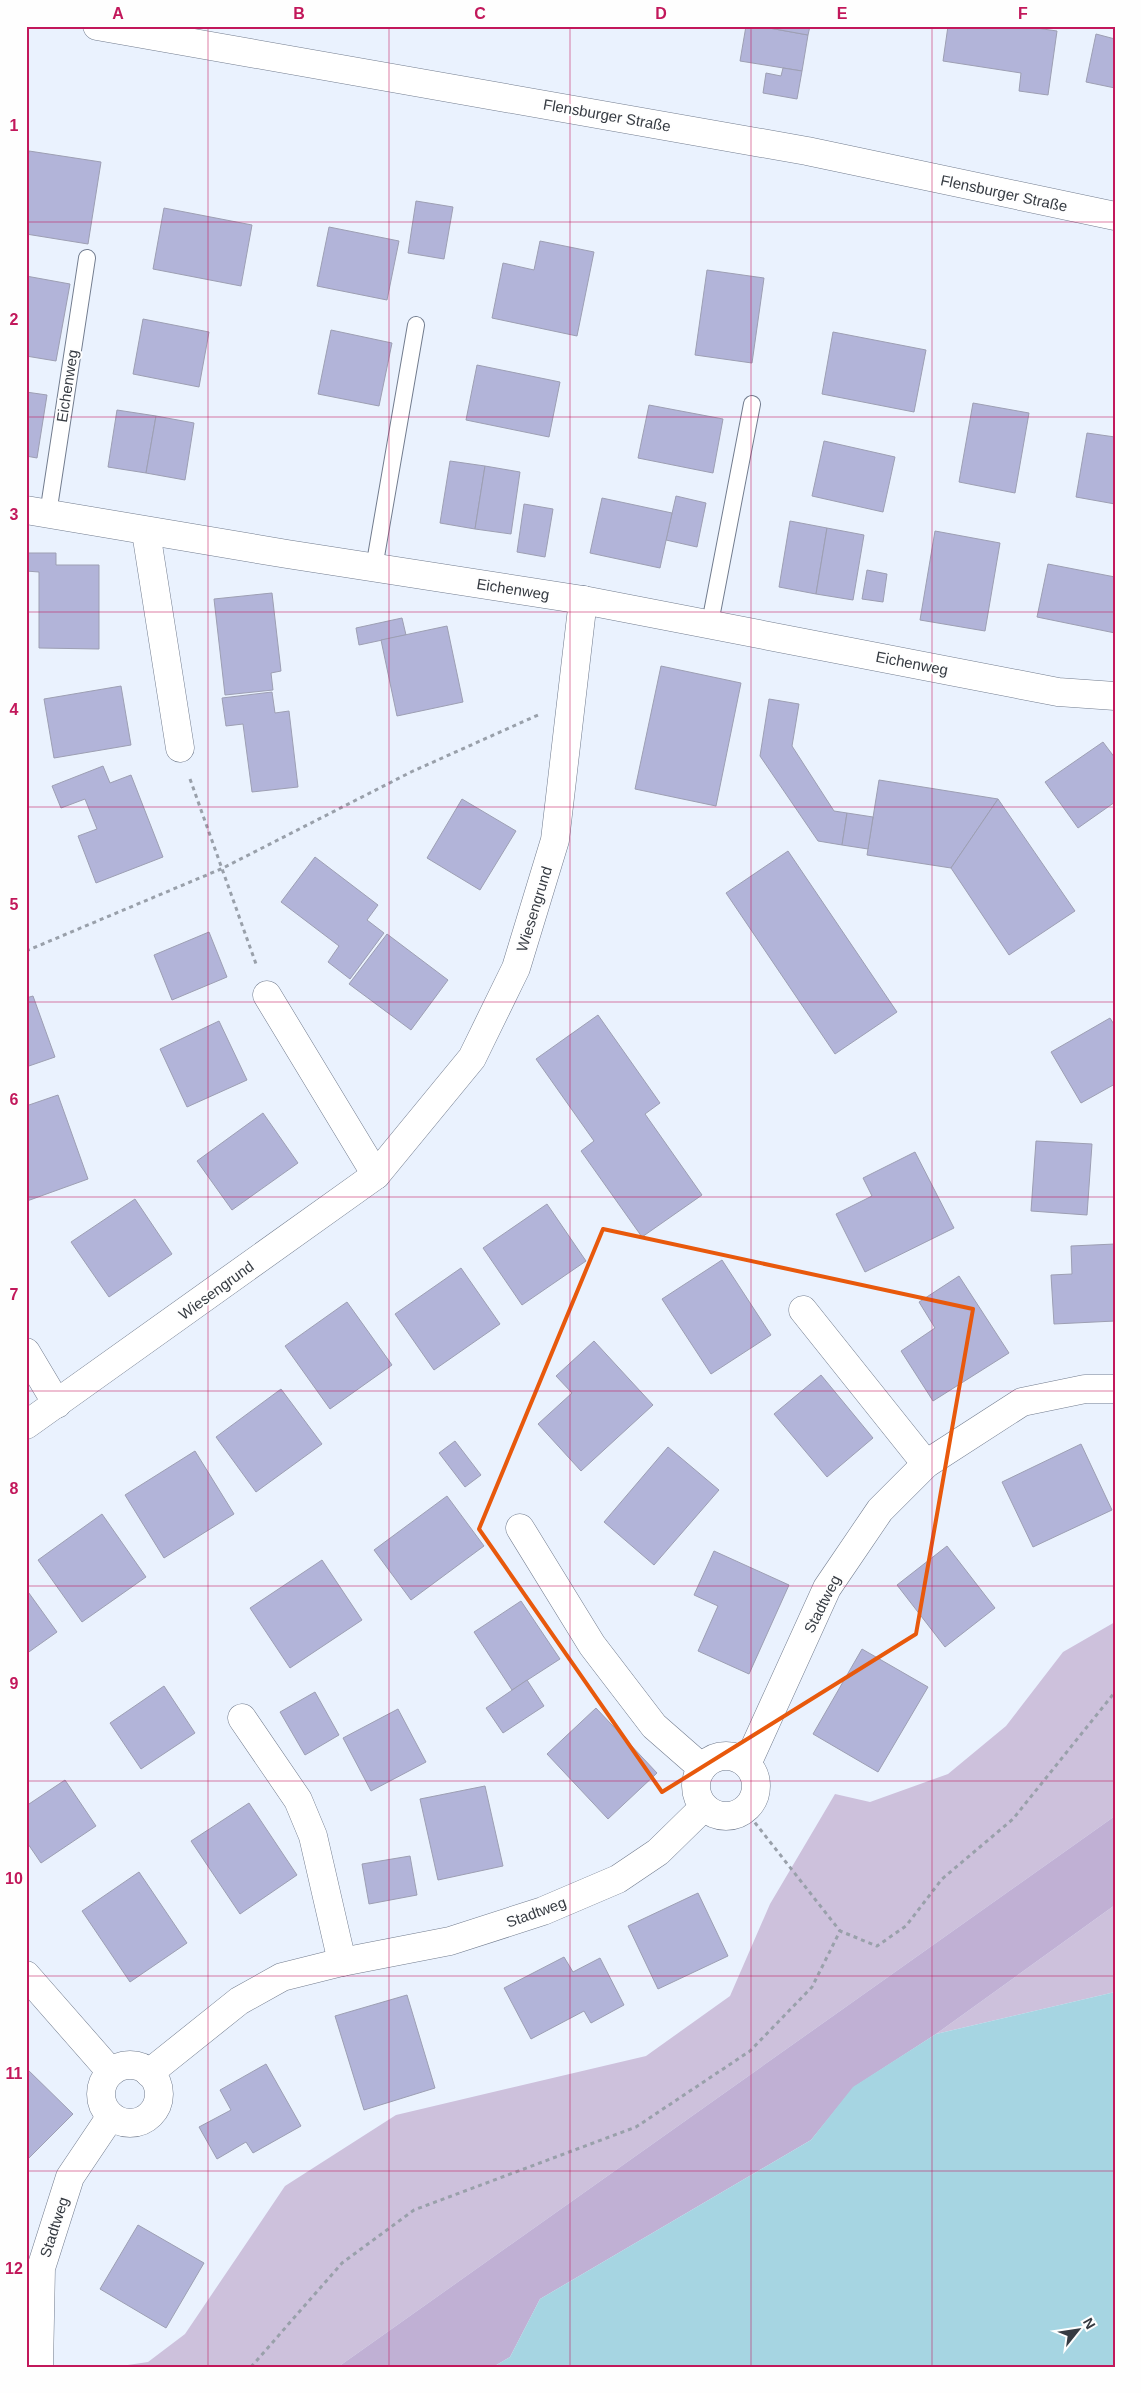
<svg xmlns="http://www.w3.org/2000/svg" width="1141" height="2393" font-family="Arial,sans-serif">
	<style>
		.green { fill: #cdc1dc }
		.forest { fill: #c0b0d4 }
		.water { fill: #a6d5e2 }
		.building { fill: #b2b4d9; stroke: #9d9fb3 }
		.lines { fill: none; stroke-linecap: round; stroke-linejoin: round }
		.lane-casing { stroke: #727c8e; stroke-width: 18 }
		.street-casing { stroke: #727c8e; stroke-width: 29 }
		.secondary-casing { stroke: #727c8e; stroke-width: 29 }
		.path { stroke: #99a0aa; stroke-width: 3; stroke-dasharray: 4 4; stroke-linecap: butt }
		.lane { stroke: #fff; stroke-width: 16 }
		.street { stroke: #fff; stroke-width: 28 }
		.secondary { stroke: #fff; stroke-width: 28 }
		.marked { fill: none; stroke: #e8590c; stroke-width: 4; stroke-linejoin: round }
		.grid { fill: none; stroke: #c2185b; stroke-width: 1; stroke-opacity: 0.55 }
		.labels { text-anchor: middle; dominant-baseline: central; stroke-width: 4; stroke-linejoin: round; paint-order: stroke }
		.street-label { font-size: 15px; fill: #363b42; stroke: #fefefe }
		.neatline { fill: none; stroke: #c2185b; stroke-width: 2 }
		.grid-label { font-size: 16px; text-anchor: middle; font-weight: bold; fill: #c2185b }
	</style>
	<rect width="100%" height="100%" fill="#eaf2fe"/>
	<!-- green -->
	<g class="green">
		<path d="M1115,1622V1816L338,2367H114L148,2362L185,2334L285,2186L396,2115L646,2056L730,1996L770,1904L835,1794L870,1802L948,1774L1006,1726L1063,1652Z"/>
		<path d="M1115,1905V1992L936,2034Z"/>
	</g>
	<!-- forest -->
	<path class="forest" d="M1115,1816V1905L936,2034L854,2087L811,2140L540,2299L510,2357L493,2367H338Z"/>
	<!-- water -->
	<path class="water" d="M1115,1992V2367H493L510,2357L540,2299L811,2140L853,2087L936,2034Z"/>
	<!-- building -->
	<g class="building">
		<path d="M746,26H758L808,35L802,71L740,61Z"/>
		<path d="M758,26H810L808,35Z"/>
		<path d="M948,26H1022L1057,31L1048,95L1019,91L1021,73L943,61Z"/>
		<path d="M1096,34L1115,39V88L1086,82Z"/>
		<path d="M783,68L802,71L797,99L763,93L766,73L781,76Z"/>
		<path d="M29,151L101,162L88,244L26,234V170Z"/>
		<path d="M416,201L453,207L444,259L408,253Z"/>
		<path d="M164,208L252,225L241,286L153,269Z"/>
		<path d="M329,227L399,241L387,300L317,286Z"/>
		<path d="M540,241L594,252L577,336L492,318L503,263L534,270Z"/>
		<path d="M707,270L764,278L752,363L695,355Z"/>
		<path d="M26,276L70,284L56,361L26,356Z"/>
		<path d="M143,319L209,332L199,387L133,374Z"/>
		<path d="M331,330L392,343L379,406L318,394Z"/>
		<path d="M833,332L926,350L914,412L822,394Z"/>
		<path d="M477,365L560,382L549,437L466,420Z"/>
		<path d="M26,392L47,395L37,458L26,456Z"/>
		<path d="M973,403L1029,413L1015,493L959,482Z"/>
		<path d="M649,405L723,419L713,473L638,458Z"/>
		<path d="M117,410L156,416L146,473L108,467Z"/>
		<path d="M156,416L194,423L185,480L146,473Z"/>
		<path d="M1087,433L1115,437V504L1076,497Z"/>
		<path d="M824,441L895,457L883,512L812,496Z"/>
		<path d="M450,461L485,466L475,529L440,523Z"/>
		<path d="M485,466L520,472L511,534L475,529Z"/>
		<path d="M676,496L706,503L697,547L666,540Z"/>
		<path d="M602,498L672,513L660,568L590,553Z"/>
		<path d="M524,504L553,509L545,557L517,552Z"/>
		<path d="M790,521L827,528L816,594L779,587Z"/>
		<path d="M827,528L864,535L853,600L816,594Z"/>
		<path d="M935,531L1000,543L985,631L920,620Z"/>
		<path d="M26,553H56V565H99V649L39,648V572L26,571Z"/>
		<path d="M1048,564L1115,577V633L1037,617Z"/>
		<path d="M867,570L887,574L883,602L862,599Z"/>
		<path d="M272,593L281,671L271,673L273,690L225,695L214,599Z"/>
		<path d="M402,618L406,635L359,645L356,628Z"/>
		<path d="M447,626L463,702L397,716L381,640Z"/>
		<path d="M661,666L741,683L716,806L635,789Z"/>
		<path d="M121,686L131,745L54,758L44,699Z"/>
		<path d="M272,692L275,713L289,711L298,787L252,792L243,724L226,726L222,698Z"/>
		<path d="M769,699L799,704L792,746L834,811L847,813L842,845L818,841L760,756Z"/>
		<path d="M1103,742L1115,758V802L1078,828L1045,782Z"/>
		<path d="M103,766L110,783L131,775L163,857L96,883L78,836L97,829L85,799L61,808L52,786Z"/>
		<path d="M879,780L998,799L951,868L867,855Z"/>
		<path d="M462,799L516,831L480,890L427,858Z"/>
		<path d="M998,799L1075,911L1009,955L951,868Z"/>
		<path d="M847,813L873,817L868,849L842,845Z"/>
		<path d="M788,851L897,1012L835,1054L726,893Z"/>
		<path d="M315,857L378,905L367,920L384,933L350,979L328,962L339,946L281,902Z"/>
		<path d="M209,932L227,977L172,1000L154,955Z"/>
		<path d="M387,934L448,980L411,1030L349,984Z"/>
		<path d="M33,996L55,1057L26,1067V998Z"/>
		<path d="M598,1015L660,1103L645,1114L702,1195L642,1237L581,1151L594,1141L536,1059Z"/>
		<path d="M1110,1018L1115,1026V1084L1081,1103L1051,1052Z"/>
		<path d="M219,1021L247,1080L187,1107L160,1049Z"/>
		<path d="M58,1095L88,1179L27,1201L26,1106Z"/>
		<path d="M263,1113L298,1163L232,1210L197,1161Z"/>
		<path d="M1036,1141L1092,1144L1087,1215L1031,1211Z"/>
		<path d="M915,1152L954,1228L865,1272L836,1214L872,1196L863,1178Z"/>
		<path d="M135,1199L172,1254L109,1297L71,1242Z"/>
		<path d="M547,1204L586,1261L522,1305L483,1248Z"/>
		<path d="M1115,1244V1321L1054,1324L1051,1275L1072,1274L1071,1246Z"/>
		<path d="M722,1260L771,1335L711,1374L662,1299Z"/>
		<path d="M461,1268L500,1324L434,1370L395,1314Z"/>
		<path d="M959,1276L1009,1353L933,1401L901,1351L935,1328L919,1302Z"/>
		<path d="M347,1302L392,1365L330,1409L285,1346Z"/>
		<path d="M594,1341L653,1405L581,1471L538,1424L572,1393L556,1376Z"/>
		<path d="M821,1375L873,1438L827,1477L774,1414Z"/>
		<path d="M281,1389L322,1444L256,1492L216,1437Z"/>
		<path d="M455,1441L481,1475L465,1487L439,1453Z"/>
		<path d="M1081,1444L1112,1510L1033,1547L1002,1482Z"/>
		<path d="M668,1447L719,1490L654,1565L604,1522Z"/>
		<path d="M195,1451L234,1514L164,1558L125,1495Z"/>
		<path d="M447,1496L484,1546L411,1600L374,1550Z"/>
		<path d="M102,1514L146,1577L82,1622L38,1560Z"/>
		<path d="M947,1546L995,1608L945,1647L897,1585Z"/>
		<path d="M714,1551L789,1585L749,1674L698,1651L718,1606L694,1595Z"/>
		<path d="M322,1560L362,1620L290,1668L250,1608Z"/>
		<path d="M26,1589L57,1632L26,1654Z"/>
		<path d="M521,1601L560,1659L512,1690L474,1632Z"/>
		<path d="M862,1649L928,1687L878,1772L813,1734Z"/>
		<path d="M527,1680L544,1706L503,1733L486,1708Z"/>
		<path d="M164,1686L195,1733L141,1769L110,1723Z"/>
		<path d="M315,1692L339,1735L305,1755L280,1712Z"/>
		<path d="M596,1708L657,1773L608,1819L547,1754Z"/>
		<path d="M398,1709L426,1762L371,1791L343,1738Z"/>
		<path d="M65,1780L96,1826L41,1863L26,1841V1806Z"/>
		<path d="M485,1786L503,1866L438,1880L420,1799Z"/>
		<path d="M249,1803L297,1875L240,1914L191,1841Z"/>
		<path d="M410,1856L417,1895L369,1904L362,1864Z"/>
		<path d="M139,1872L187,1943L130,1982L82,1911Z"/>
		<path d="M698,1893L728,1956L658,1989L628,1926Z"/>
		<path d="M564,1957L573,1972L600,1958L624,2005L591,2023L584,2011L531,2039L504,1988Z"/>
		<path d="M407,1995L435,2088L364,2110L335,2016Z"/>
		<path d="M266,2064L301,2126L253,2153L246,2142L217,2159L199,2127L231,2110L220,2090Z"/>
		<path d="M26,2068L73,2114L26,2161Z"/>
		<path d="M138,2225L204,2263L166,2328L100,2289Z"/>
	</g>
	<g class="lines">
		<defs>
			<g id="lane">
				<path d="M48,514L87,258"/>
				<path d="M374,568L416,325"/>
				<path d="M710,623L752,404"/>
			</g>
			<g id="street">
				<path d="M26,510L287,554L583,600L1058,692L1115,696"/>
				<path d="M146,532L180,748"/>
				<path d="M267,995L376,1175"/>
				<path d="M803,1310L926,1464"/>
				<path d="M26,1352L57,1404"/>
				<path d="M26,1425L376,1175L472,1058L516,968L555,840L583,600"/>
				<path d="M520,1528L592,1645L654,1726L702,1768"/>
				<path d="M242,1718L298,1800L313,1836L342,1962"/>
				<circle cx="726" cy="1786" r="30"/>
				<path d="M747,1764L827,1588L880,1510L926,1464L1022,1402L1085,1389H1115"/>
				<path d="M26,1975L111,2072"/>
				<circle cx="130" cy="2094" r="29"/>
				<path d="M149,2073L239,2001L282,1977L342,1962L450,1941L543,1911L618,1879L658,1852L704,1807"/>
				<path d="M39,2367L41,2268L70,2177L111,2116"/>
			</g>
			<path id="secondary" d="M97,26L807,151L1115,216"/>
		</defs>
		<!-- lane casing -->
		<use href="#lane" class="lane-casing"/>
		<!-- street casing -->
		<use href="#street" class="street-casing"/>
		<!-- secondary casing -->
		<use href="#secondary" class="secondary-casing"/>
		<!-- path -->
		<g class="path">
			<path d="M190,779L256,964"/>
			<path d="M26,951L221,869L411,772L538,715"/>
			<path d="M745,1810L840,1931"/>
			<path d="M251,2367L342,2263L414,2210L636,2127L750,2051L812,1987L840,1931L877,1946L906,1926L942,1879L1013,1819L1115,1692"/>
		</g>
		<!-- lane -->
		<use href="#lane" class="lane"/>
		<!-- street -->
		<use href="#street" class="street"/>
		<!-- secondary -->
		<use href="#secondary" class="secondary"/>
	</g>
	<!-- marked area -->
	<path class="marked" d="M603,1229L973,1309L916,1634L662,1792L479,1529Z"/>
	<!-- grid -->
	<path class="grid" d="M208,26V2367M389,26V2367M570,26V2367M751,26V2367M932,26V2367M26,222H1115M26,417H1115M26,612H1115M26,807H1115M26,1002H1115M26,1197H1115M26,1391H1115M26,1586H1115M26,1781H1115M26,1976H1115M26,2171H1115"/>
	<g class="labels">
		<!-- street labels -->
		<g class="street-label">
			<text transform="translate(607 115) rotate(10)">Flensburger Straße</text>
			<text transform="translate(1004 193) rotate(12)">Flensburger Straße</text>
			<text transform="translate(67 386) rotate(-81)">Eichenweg</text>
			<text transform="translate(513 589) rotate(9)">Eichenweg</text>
			<text transform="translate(912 663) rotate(11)">Eichenweg</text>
			<text transform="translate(534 909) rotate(-73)">Wiesengrund</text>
			<text transform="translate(216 1290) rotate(-36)">Wiesengrund</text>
			<text transform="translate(822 1604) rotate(-63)">Stadtweg</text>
			<text transform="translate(536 1912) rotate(-20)">Stadtweg</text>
			<text transform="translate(54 2227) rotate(-72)">Stadtweg</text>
		</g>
	</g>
	<!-- border -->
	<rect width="1141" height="2393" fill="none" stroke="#fefefe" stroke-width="55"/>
	<!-- north arrow -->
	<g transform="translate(1078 2330) rotate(60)" stroke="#fefefe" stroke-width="4" paint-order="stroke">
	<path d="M0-4L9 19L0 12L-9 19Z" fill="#363b42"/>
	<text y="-8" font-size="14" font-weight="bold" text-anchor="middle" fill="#363b42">N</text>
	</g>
	<rect x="28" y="28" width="1086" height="2338" class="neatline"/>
	<g class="grid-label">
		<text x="118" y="19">A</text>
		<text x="299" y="19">B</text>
		<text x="480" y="19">C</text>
		<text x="661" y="19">D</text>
		<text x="842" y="19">E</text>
		<text x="1023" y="19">F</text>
		<text x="14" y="131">1</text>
		<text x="14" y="325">2</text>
		<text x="14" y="520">3</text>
		<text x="14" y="715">4</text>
		<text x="14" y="910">5</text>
		<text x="14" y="1105">6</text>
		<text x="14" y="1300">7</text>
		<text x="14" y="1494">8</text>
		<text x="14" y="1689">9</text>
		<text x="14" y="1884">10</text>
		<text x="14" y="2079">11</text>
		<text x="14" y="2274">12</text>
	</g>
</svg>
